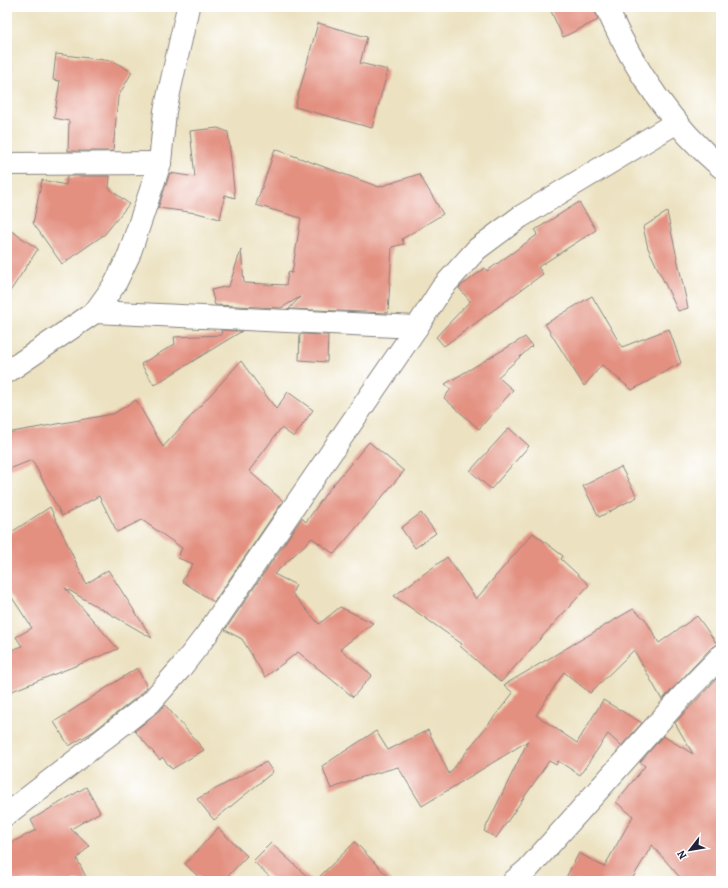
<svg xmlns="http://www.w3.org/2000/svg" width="728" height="888" font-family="Alegreya,serif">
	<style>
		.building { fill: #e39080 }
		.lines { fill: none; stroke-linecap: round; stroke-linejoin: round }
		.minor-casing { stroke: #87827e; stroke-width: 24 }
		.minor { stroke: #fff; stroke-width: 22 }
	</style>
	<rect width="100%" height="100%" fill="#fff"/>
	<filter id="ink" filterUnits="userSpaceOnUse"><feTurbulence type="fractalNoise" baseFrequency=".025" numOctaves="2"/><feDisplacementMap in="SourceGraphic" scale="8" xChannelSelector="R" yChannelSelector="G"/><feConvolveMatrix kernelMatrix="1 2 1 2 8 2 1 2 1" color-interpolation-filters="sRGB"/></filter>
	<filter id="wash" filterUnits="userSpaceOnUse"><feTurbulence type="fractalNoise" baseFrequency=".012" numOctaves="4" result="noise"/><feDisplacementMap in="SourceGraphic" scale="16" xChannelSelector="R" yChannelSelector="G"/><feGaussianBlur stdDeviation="0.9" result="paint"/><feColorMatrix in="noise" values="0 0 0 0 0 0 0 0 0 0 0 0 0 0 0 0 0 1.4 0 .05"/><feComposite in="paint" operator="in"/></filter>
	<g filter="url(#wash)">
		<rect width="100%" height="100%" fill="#ece2c1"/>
		<g id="blocks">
			<!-- building -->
			<g class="building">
				<path d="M549,7H594L598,20L563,37Z"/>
				<path d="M318,23L367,37L360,63L388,70L372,128L295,107Z"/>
				<path d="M56,54L113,61L132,72L118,97L113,151H68L69,121L54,118L60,81L53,80Z"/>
				<path d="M218,128L228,132L235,198L225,195L220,219L197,213L158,208L170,173L195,177L190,131Z"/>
				<path d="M275,149L379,187L419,174L443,214L402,239L404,244L392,247L388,313L289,309L300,297L281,308L215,305L211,290L229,286L241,250L244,283L286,285L288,272L292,273L301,218L256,205Z"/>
				<path d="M67,176H110L109,188L129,204L105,234L62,264L33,223L42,180L66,185Z"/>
				<path d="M579,202L596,230L538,267L543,274L444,346L436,337L470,301L459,288L461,286L485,268L487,271L537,235L535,230Z"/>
				<path d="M667,212L688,308L678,311L648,248L643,227Z"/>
				<path d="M7,228L38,249L7,296Z"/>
				<path d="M592,296L622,347L669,329L681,363L632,390L602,365L584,386L545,324Z"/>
				<path d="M221,330L242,331L154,385L141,364L175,344L174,337L222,335Z"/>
				<path d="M300,334L328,335L327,362L299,360Z"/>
				<path d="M525,337L532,346L498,377L513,390L479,429L444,398L451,389L445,384Z"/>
				<path d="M241,361L276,409L288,392L313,410L294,437L281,428L249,471L283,501L214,602L182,581L193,564L178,558L182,548L142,520L117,532L99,496L62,516L32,460L7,470V433L113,414L136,400L163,447Z"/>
				<path d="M509,428L529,446L491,489L470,471Z"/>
				<path d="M369,442L404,471L334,554L312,538L274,574L296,585L292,593L319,624L340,607L373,623L340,649L372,675L353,697L298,652L265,677L242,639L225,630L302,518L306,522L327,492Z"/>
				<path d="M621,467L637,497L599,517L583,486Z"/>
				<path d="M50,507L86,584L108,570L152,638L65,588L118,649L7,693V652L22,646L16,637L32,628L7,590V535Z"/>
				<path d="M421,513L436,533L415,548L401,528Z"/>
				<path d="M533,533L563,556L561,559L589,585L501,682L460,646L462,644L394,596L447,557L476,599Z"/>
				<path d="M633,609L645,619L659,643L697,616L717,644L712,647L662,700L634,650L590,693L564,672L536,715L577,743L603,700L642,723L621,746L608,734L580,775L558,761L556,765L549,761L496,838L484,831L528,741L422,806L398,767L359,778L331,789L322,766L376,731L388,750L428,730L449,774L513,693L504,685Z"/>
				<path d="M137,668L147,687L141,694L94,731L69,746L54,722Z"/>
				<path d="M721,674V881H683L652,845L631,881H564L579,853L604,867L633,816L616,802L645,766L640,762L663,736L693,754L675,723Z"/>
				<path d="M165,705L204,750L172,769L162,757L160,760L135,731Z"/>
				<path d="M266,762L273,772L214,820L197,799Z"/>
				<path d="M86,787L100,812L71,829L89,846L77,859L88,881H7V845L36,830L31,820Z"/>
				<path d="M218,828L247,856L223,881H203L185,864Z"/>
				<path d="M355,842L392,881H315Z"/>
				<path d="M271,843L312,881H274L253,861Z"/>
			</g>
		</g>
	</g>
	<g filter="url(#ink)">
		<use href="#blocks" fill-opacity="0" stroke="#87827e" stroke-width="1"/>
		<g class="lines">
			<defs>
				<g id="minor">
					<path d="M606,7C633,67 670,124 721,167"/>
					<path d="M7,164L160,163"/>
					<path d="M95,312L417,327"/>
					<path d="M7,372L95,312L115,284L129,255L160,163L165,111L188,7"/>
					<path d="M7,814L150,703L180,669L207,634L417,327L442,288L477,249L520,217L677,122"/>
					<path d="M514,881L527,870L684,694L721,656"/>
				</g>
			</defs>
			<!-- minor casing -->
			<use href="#minor" class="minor-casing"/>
			<!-- minor -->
			<use href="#minor" class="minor"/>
		</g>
	</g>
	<!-- margin -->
	<rect width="728" height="888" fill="none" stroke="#fff" stroke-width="24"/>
	<!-- north arrow -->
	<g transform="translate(690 850) rotate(239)" stroke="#ffffff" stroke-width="3" paint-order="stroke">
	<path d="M0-3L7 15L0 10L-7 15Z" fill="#22223b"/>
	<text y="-6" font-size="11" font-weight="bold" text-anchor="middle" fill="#22223b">N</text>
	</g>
</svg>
